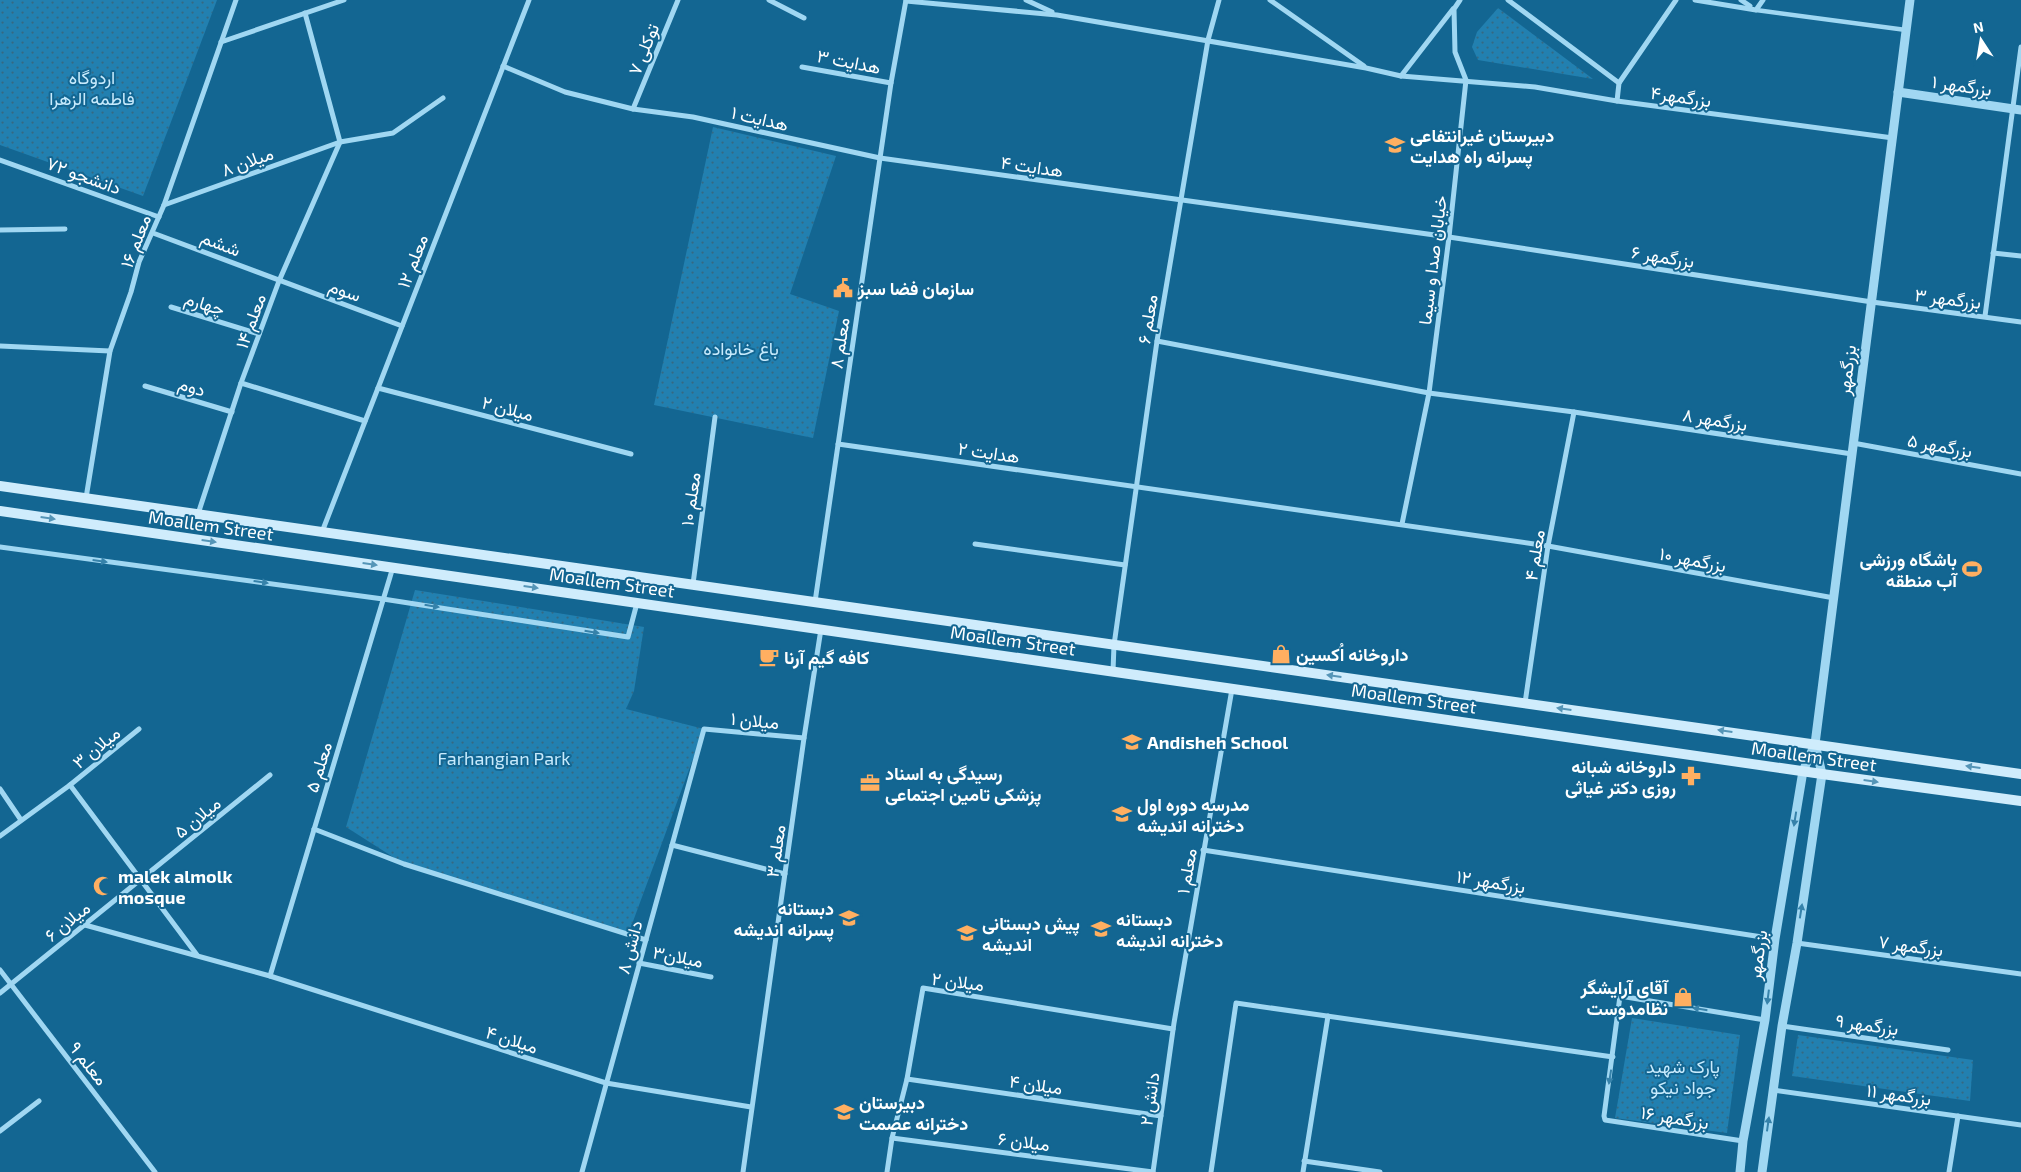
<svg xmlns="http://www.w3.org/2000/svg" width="2021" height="1172" font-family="'Exo 2',Vazirmatn,sans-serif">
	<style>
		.park { fill: url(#park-dots) }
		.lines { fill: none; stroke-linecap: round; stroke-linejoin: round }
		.pedestrian { stroke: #a0d7f2; stroke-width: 4.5 }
		.minor { stroke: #a0d7f2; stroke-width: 5 }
		.tertiary { stroke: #a0d7f2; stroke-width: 9 }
		.secondary { stroke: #cfecfc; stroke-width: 10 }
		.oneway { fill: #5595b7 }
		.oneway2 { fill: #3682aa }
		.labels { text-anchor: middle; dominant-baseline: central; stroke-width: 4; stroke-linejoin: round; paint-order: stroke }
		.street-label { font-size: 18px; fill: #fff; stroke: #136692 }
		.park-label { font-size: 18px; fill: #c8ebfd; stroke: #136692 }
		.poi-label { font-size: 18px; font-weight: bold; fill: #fff; stroke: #136692; text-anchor: start }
	</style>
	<defs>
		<pattern id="park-dots" width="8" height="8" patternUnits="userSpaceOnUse" patternTransform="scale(1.25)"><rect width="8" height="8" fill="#2280b0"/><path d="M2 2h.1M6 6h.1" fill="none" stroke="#356983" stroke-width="1.8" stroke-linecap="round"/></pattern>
	</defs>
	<rect width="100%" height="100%" fill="#136692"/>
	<!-- park -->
	<g class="park">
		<path d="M0,0H217L143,196L0,145Z"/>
		<path d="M1498,8L1593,79L1478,60L1472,47L1477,32Z"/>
		<path d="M713,127L836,156L790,294L839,311L813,438L654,405Z"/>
		<path d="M415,590L644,627L634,691L626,709L704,729L628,935L404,864L346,827Z"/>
		<path d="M1632,1018L1740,1035L1727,1133L1615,1118Z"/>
		<path d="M1798,1035L1973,1060L1970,1101L1792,1076Z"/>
	</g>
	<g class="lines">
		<!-- pedestrian -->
		<path class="pedestrian" d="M1756,10L1906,30"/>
		<!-- minor -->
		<g class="minor">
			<path d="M769,0L804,18"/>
			<path d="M1026,0L1052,12"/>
			<path d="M1270,0L1364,66"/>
			<path d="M1508,0L1619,83"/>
			<path d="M1695,0L1756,10L1763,0"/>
			<path d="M1741,0L1750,6"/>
			<path d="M906,1L1057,15L1366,68L1401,76L1535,87L1617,101L1893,138"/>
			<path d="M305,13L340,142"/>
			<path d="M221,42L344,0"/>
			<path d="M503,66L565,92L633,109L693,117L880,158L1449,237L1872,302L2021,322"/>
			<path d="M802,67L891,83"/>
			<path d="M1401,76L1453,9"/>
			<path d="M1617,101L1619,83L1676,0"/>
			<path d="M633,109L678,0"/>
			<path d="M0,160L159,217"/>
			<path d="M164,205L340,142L393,133L443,98"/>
			<path d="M0,230L65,229"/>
			<path d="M153,233L402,326"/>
			<path d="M1993,253L2021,256"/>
			<path d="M171,307L259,334"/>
			<path d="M1985,316L2021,47"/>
			<path d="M1157,341L1429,393L1574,412L1852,454"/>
			<path d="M0,346L110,351"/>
			<path d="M241,383L365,421"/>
			<path d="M145,386L232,412"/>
			<path d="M378,388L631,454"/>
			<path d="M1853,443L2021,474"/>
			<path d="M838,444L1548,546L1834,598"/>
			<path d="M86,498L110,351L131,292L139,262L164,205L236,0"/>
			<path d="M198,514L241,383L279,281L340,142"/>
			<path d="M1402,524L1429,393L1449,237L1466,80L1455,52L1454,9L1460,0"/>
			<path d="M322,532L529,0"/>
			<path d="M975,544L1125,565"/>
			<path d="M0,547L383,599L628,637L637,603"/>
			<path d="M693,584L715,417"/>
			<path d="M815,602L891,83L906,0"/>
			<path d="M1113,671L1114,645L1157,341L1208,40L1219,0"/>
			<path d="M1525,703L1548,546L1574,412"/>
			<path d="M70,785L197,955"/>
			<path d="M0,789L21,820"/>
			<path d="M314,829L404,864L646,940"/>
			<path d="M0,836L70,785L139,729"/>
			<path d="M672,845L785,874"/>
			<path d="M1203,850L1775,939"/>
			<path d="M85,925L270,976L606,1083L751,1107"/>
			<path d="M1797,943L2021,974"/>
			<path d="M639,963L711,977"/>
			<path d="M0,970L155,1172"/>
			<path d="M270,976L393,567"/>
			<path d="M0,993L270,775"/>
			<path d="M1782,1026L1948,1050"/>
			<path d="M907,1079L1161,1116"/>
			<path d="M1773,1090L2021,1125"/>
			<path d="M0,1131L39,1101"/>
			<path d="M892,1138L1153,1172"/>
			<path d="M1743,1141L1605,1120L1604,1116L1620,996L1765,1020"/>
			<path d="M1304,1161L1380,1172"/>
			<path d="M582,1172L704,729L804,738"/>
			<path d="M743,1172L804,738L821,629"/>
			<path d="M887,1172L892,1138L907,1079L923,988L1173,1029"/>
			<path d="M1153,1172L1174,1023L1232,689"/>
			<path d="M1211,1172L1236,1003L1613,1057"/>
			<path d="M1303,1172L1328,1016"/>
			<path d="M1949,1172L1958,1116"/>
		</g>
		<!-- tertiary -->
		<g class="tertiary">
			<path d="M1898,92L2021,110"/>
			<path d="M1740,1172L1743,1141L1765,1020L1775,939L1803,771L1815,744L1910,0"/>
			<path d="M1762,1172L1782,1026L1797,943L1822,774L1815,744"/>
		</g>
		<!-- secondary -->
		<g class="secondary">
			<path d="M0,486L2021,774"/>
			<path d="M0,511L1822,774L2021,801"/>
		</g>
	</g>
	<!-- one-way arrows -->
	<defs><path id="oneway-solid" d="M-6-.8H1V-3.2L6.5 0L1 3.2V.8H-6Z" transform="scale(1.25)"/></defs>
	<g class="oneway">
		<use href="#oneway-solid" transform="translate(48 518) rotate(8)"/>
		<use href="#oneway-solid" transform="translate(209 541) rotate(8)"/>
		<use href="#oneway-solid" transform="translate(370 564) rotate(8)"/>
		<use href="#oneway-solid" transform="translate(531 587) rotate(8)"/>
		<use href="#oneway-solid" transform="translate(1334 676) rotate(-172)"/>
		<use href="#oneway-solid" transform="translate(1564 709) rotate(-172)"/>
		<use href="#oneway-solid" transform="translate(1725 731) rotate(-172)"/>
		<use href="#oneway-solid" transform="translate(1973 767) rotate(-172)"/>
		<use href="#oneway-solid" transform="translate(1871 781) rotate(8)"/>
	</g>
	<g class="oneway2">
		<use href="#oneway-solid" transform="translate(100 561) rotate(8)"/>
		<use href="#oneway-solid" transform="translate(261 582) rotate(8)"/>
		<use href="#oneway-solid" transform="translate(432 606) rotate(9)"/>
		<use href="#oneway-solid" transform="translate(592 632) rotate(9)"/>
		<use href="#oneway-solid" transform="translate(1795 819) rotate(99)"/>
		<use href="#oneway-solid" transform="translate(1801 911) rotate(-81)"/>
		<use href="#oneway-solid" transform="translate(1768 997) rotate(97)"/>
		<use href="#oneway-solid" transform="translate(1700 1009) rotate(-171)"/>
		<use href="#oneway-solid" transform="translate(1610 1077) rotate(99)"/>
		<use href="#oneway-solid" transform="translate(1768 1124) rotate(-82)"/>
	</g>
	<!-- icons -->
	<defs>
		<symbol id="school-bare" viewBox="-9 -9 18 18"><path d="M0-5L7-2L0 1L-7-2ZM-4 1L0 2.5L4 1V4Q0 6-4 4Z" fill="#ffaf61" stroke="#136692" stroke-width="2.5" paint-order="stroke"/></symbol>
		<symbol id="civic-bare" viewBox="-9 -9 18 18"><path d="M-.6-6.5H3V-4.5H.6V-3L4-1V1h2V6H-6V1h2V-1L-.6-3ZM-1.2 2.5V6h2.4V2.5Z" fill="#ffaf61" stroke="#136692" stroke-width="2.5" paint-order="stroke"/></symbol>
		<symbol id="stadium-bare" viewBox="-9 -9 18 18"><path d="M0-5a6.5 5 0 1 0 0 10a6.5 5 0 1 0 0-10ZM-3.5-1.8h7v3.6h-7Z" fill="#ffaf61" stroke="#136692" stroke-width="2.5" paint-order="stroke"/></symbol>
		<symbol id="shop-bare" viewBox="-9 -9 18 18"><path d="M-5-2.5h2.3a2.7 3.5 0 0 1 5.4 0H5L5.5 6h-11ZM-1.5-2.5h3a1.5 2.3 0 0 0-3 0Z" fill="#ffaf61" stroke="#136692" stroke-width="2.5" paint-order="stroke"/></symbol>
		<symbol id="cafe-bare" viewBox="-9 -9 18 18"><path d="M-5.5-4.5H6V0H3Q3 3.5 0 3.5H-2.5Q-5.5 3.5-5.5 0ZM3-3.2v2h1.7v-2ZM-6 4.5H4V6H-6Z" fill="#ffaf61" stroke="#136692" stroke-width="2.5" paint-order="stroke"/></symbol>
		<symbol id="pharmacy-bare" viewBox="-9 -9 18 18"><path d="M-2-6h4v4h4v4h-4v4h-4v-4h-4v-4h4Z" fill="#ffaf61" stroke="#136692" stroke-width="2.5" paint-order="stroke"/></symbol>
		<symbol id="office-bare" viewBox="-9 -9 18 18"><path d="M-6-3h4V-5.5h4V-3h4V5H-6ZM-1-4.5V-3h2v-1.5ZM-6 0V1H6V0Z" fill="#ffaf61" stroke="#136692" stroke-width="2.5" paint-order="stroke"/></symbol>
		<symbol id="mosque-bare" viewBox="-9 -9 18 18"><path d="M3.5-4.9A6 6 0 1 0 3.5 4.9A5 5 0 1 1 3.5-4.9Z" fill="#ffaf61" stroke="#136692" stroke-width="2.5" paint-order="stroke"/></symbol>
	</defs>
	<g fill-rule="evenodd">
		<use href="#school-bare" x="1381" y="131" width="28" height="28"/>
		<use href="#civic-bare" x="829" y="274" width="28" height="28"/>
		<use href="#stadium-bare" x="1958" y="555" width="28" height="28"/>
		<use href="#shop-bare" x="1267" y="640" width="28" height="28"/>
		<use href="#cafe-bare" x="755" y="643" width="28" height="28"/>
		<use href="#school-bare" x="1118" y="728" width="28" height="28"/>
		<use href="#pharmacy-bare" x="1677" y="762" width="28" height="28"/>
		<use href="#office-bare" x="856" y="769" width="28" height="28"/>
		<use href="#school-bare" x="1108" y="800" width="28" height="28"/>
		<use href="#mosque-bare" x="89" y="872" width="28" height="28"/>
		<use href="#school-bare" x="835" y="904" width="28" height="28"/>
		<use href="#school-bare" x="1087" y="915" width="28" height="28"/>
		<use href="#school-bare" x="953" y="919" width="28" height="28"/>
		<use href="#shop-bare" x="1669" y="983" width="28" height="28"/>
		<use href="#school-bare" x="830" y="1098" width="28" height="28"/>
	</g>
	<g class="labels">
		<!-- street labels -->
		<g class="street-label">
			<text transform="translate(643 49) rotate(-68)">توکلی ۷</text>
			<text transform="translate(849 61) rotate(11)">هدایت ۳</text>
			<text transform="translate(1962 85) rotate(8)">بزرگمهر ۱</text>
			<text transform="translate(1681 96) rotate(8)">بزرگمهر۴</text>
			<text transform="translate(760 118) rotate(13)">هدایت ۱</text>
			<text transform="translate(247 161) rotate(-20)">میلان ۸</text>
			<text transform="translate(1032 166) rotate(8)">هدایت ۴</text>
			<text transform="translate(84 175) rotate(20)">دانشجو ۷۲</text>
			<text transform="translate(135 241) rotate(-69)">معلم ۱۶</text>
			<text transform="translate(221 243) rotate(21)">ششم</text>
			<text transform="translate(1663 256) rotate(9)">بزرگمهر ۶</text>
			<text transform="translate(1432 260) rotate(-83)">خیابان صدا و سیما</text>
			<text transform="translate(412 261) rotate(-69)">معلم ۱۲</text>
			<text transform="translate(345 290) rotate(20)">سوم</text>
			<text transform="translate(1948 298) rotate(7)">بزرگمهر ۳</text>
			<text transform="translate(205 303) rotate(17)">چهارم</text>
			<text transform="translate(1147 319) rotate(-81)">معلم ۶</text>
			<text transform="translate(250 321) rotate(-70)">معلم ۱۴</text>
			<text transform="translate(839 343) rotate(-82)">معلم ۸</text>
			<text transform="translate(1846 370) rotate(-83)">بزرگمهر</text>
			<text transform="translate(192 386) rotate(17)">دوم</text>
			<text transform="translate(508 408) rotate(15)">میلان ۲</text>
			<text transform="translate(1715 419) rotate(9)">بزرگمهر ۸</text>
			<text transform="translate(1940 445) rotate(10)">بزرگمهر ۵</text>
			<text transform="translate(989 452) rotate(8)">هدایت ۲</text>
			<text transform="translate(690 499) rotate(-82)">معلم ۱۰</text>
			<text transform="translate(211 525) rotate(8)">Moallem Street</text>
			<text transform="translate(1534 555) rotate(-81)">معلم ۴</text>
			<text transform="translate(1693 559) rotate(11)">بزرگمهر ۱۰</text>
			<text transform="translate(612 582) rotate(8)">Moallem Street</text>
			<text transform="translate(1013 640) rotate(8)">Moallem Street</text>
			<text transform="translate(1414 698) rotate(8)">Moallem Street</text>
			<text transform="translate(755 720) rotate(5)">میلان ۱</text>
			<text transform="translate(96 747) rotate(-39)">میلان ۳</text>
			<text transform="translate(1814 756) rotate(8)">Moallem Street</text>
			<text transform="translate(318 767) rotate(-73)">معلم ۵</text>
			<text transform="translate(197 817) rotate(-39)">میلان ۵</text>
			<text transform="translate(775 851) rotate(-82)">معلم ۳</text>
			<text transform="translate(1186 871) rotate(-80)">معلم ۱</text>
			<text transform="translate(1491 881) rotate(9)">بزرگمهر ۱۲</text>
			<text transform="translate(67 921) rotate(-39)">میلان ۶</text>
			<text transform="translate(1911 945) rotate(8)">بزرگمهر ۷</text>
			<text transform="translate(629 947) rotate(-75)">دانش ۸</text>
			<text transform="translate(1757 955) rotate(-82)">بزرگمهر</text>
			<text transform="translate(678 956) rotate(11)">میلان۳</text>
			<text transform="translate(958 981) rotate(7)">میلان ۲</text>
			<text transform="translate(1867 1024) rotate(8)">بزرگمهر ۹</text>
			<text transform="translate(512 1039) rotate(18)">میلان ۴</text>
			<text transform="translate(89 1063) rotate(52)">معلم ۹</text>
			<text transform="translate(1036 1084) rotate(8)">میلان ۴</text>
			<text transform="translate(1899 1094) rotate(8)">بزرگمهر ۱۱</text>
			<text transform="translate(1149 1099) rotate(-82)">دانش ۲</text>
			<text transform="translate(1675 1117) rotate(9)">بزرگمهر ۱۶</text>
			<text transform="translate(1024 1141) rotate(7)">میلان ۶</text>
		</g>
		<!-- park labels -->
		<g class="park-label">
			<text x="92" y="77">اردوگاه<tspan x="92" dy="21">فاطمه الزهرا</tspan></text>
			<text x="741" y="348">باغ خانواده</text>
			<text x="504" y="758">Farhangian Park</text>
			<text x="1683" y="1066">پارک شهید<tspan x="1683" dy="21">جواد نیکو</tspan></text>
		</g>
		<!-- poi labels -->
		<g class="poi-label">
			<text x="1410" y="135">دبیرستان غیرانتفاعی<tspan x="1410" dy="21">پسرانه راه هدایت</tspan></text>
			<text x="858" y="288">سازمان فضا سبز</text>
			<text x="1957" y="559" text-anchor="end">باشگاه ورزشی<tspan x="1957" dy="21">آب منطقه</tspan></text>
			<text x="1296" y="654">داروخانه اُکسین</text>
			<text x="784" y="657">کافه گیم آرنا</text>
			<text x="1147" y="742">Andisheh School</text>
			<text x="1676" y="766" text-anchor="end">داروخانه شبانه<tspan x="1676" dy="21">روزی دکتر غیاثی</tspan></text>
			<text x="885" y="773">رسیدگی به اسناد<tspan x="885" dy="21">پزشکی تامین اجتماعی</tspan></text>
			<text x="1137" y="804">مدرسه دوره اول<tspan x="1137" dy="21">دخترانه اندیشه</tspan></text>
			<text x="118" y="876">malek almolk<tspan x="118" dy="21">mosque</tspan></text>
			<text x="834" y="908" text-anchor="end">دبستانه<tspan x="834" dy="21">پسرانه اندیشه</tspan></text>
			<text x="1116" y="919">دبستانه<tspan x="1116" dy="21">دخترانه اندیشه</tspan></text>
			<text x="982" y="923">پیش دبستانی<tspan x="982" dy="21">اندیشه</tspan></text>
			<text x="1668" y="987" text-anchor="end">آقای آرایشگر<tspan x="1668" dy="21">نظامدوست</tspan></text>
			<text x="859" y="1102">دبیرستان<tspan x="859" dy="21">دخترانه عصمت</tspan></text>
		</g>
	</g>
	<!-- north arrow -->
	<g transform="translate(1981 40) rotate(348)" stroke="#136692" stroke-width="4" paint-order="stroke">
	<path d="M0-4L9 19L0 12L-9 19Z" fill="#ffffff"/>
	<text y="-8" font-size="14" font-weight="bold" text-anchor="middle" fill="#ffffff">N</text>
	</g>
</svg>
